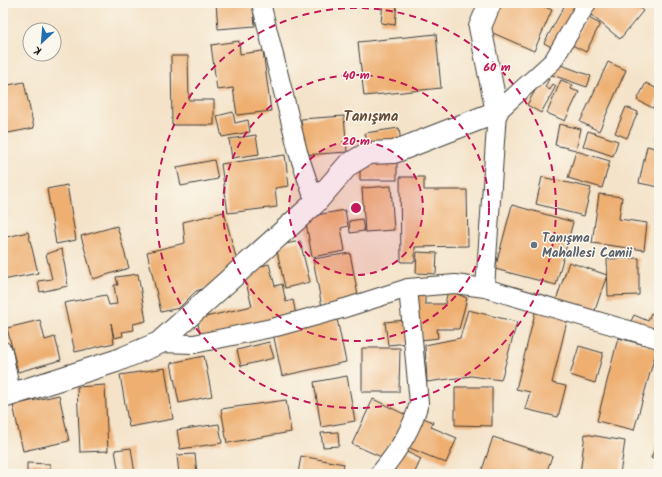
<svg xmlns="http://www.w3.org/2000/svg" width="662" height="477" font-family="Kalam,sans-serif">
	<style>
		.building { fill: #eeaf71 }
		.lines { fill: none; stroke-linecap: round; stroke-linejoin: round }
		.minor-casing { stroke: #3c3a36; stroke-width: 20 }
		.tertiary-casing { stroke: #3c3a36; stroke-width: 24 }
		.minor { stroke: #fff; stroke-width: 18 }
		.tertiary { stroke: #fff; stroke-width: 22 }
		.ring { fill: none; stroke: #c2185b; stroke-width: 2; stroke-dasharray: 7 5 }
		.worship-dot { fill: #6b7280; stroke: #fbf7ec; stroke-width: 1.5 }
		.labels { text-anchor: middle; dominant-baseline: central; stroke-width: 3; stroke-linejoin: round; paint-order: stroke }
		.worship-label { font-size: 13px; font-weight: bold; fill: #5b616d; stroke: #fbf7ec; text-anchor: start }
		.quarter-label { font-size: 15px; font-weight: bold; fill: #664f3a; stroke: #fbf7ec }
		.centre { fill: #c2185b; stroke: #fbf7ec; stroke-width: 2 }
		.ring-label { font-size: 12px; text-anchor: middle; font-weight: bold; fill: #c2185b; stroke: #fbf7ec; stroke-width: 3; stroke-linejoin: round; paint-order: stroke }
	</style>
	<rect width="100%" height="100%" fill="#fbf7ec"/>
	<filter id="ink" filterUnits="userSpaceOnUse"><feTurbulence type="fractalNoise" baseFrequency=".025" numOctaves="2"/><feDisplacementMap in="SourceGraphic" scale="8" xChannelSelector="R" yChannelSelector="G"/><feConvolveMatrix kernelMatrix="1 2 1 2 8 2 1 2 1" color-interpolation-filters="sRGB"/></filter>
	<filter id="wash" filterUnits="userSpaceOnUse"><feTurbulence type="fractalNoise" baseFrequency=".012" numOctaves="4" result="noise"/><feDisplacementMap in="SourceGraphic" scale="16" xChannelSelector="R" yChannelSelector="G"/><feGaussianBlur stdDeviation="0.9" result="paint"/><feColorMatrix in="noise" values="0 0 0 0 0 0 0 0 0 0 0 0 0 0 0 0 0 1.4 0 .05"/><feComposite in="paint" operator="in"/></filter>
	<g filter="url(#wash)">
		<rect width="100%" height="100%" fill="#f4e3c9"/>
		<g id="blocks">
			<!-- building -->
			<g class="building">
				<path d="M216,3H253L255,26L218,29Z"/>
				<path d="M383,3H397L395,25L381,23Z"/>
				<path d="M497,3H544L543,6L552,10L534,51L486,30Z"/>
				<path d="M566,3H571L580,8L557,50L544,43Z"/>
				<path d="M590,3H633L643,11L620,39L585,10Z"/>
				<path d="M587,17L600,24L586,52L572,45Z"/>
				<path d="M436,34L441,88L364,96L358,42Z"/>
				<path d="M239,41L240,54L263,51L271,111L237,115L233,88L217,90L211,45Z"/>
				<path d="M171,56H188L189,100H214V125H172Z"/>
				<path d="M553,62L591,76L587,87L549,74Z"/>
				<path d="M608,62L626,70L599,131L580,122Z"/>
				<path d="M543,76L549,79L545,87L550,90L553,84L556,86L541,113L527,105Z"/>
				<path d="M561,80L573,85L571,89L579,92L565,121L547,113Z"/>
				<path d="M24,82L34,128L3,134V86Z"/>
				<path d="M646,83L659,90V96L653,108L637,100Z"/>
				<path d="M626,107L638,112L627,138L615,133Z"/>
				<path d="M233,112L235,123L248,120L250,132L222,137L217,116Z"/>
				<path d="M344,116L347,152L304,155L301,119Z"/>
				<path d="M559,124L581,129L576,150L555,145Z"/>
				<path d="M399,128L401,144L368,149L365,133Z"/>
				<path d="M659,129V142L655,140Z"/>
				<path d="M588,131L618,141L613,156L583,146Z"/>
				<path d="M256,135L259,154L232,158L229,139Z"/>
				<path d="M647,146L659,149V187L639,183Z"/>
				<path d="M576,151L610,161L602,188L568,178Z"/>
				<path d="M285,155L289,186L275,188L277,207L228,213L221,164Z"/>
				<path d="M214,160L218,179L181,186L177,167Z"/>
				<rect x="360" y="162" width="37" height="18"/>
				<path d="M400,177H424V190H467L468,246L415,247V262H401Z"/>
				<path d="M542,177L591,188L584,216L536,204Z"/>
				<path d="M67,185L76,240L56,244L47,189Z"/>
				<path d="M391,186L394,230L365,232L362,188Z"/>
				<path d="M599,194L622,197L619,219L647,223L644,250L592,243Z"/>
				<path d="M512,205L573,222L556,285L495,269Z"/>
				<path d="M345,210L348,226L341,228L345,251L312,257L305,217Z"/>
				<path d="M224,212L238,265L217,285L196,291L179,308L161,312L147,252L185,243L183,222Z"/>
				<path d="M362,219L364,231L350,233L349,221Z"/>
				<path d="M117,226L129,268L93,279L81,236Z"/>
				<path d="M28,232L38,273L3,280V238Z"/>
				<path d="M300,241L310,282L285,288L276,246Z"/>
				<path d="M62,249L68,286L40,292L38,281L52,279L46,254Z"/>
				<path d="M417,252L437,253L436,274L416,273Z"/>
				<path d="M350,253L359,301L322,307L313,259Z"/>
				<path d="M639,258V295L608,296L607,259Z"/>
				<path d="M569,262L607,275L593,316L555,303Z"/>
				<path d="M269,264L275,286L282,284L286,302L293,300L296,315L201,338L197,319L252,306L243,271Z"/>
				<path d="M138,274L146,321L133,324L134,330L122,332L123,336L114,338L111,323L114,343L75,352L64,303L106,295L109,305L117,304L114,285H118L116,277Z"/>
				<path d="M448,290L467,298L459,329H437L438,338L421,340L414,294L425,293V304H445Z"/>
				<path d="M536,309L568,317L552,383L566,386L558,417L525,409L530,392L516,389Z"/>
				<path d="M468,310L517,322L501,380L471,376L427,382L425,345L460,338Z"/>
				<path d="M651,313L659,317V333L631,321L634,315L648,321Z"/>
				<path d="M337,319L346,362L282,376L273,333Z"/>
				<path d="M40,320L45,340L55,337L61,360L18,372L7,328Z"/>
				<path d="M405,320L408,343L388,345L385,322Z"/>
				<path d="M618,338L657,348L634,430L597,421Z"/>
				<path d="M269,342L274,358L241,366L237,350Z"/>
				<path d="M579,346L603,353L595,383L570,375Z"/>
				<path d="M362,348H400L399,392H362Z"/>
				<path d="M204,356L212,396L179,403L171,363Z"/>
				<path d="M165,368L173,419L129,427L120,375Z"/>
				<path d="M347,376L355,421L321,427L314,382Z"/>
				<path d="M105,385L108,451L80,452L77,387Z"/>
				<path d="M455,387H492V426L455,425Z"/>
				<path d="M59,395L69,441L23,451L13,405Z"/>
				<path d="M373,399L408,416L388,460L352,444Z"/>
				<path d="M286,400L291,432L227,443L221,409Z"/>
				<path d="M421,417L433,422L431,427L457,438L446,463L407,447Z"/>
				<path d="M219,424L222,443L180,449L177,430Z"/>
				<path d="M338,432L339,446L323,447L321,433Z"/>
				<path d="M585,434L625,441L620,474H580Z"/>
				<path d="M493,437L552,456L546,474L481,473Z"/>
				<path d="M659,438V461L651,458Z"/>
				<path d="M131,448L135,474H119L115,450Z"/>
				<path d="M403,450L421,459L414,474H393Z"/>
				<path d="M195,454L197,474H179L177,455Z"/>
				<path d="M301,456L344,464L342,474H298Z"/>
				<path d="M27,463L50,464V474H27Z"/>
			</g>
		</g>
	</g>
	<g filter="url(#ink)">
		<use href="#blocks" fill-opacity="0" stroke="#3c3a36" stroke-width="1"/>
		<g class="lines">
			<defs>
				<g id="minor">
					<path d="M261,3L298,152L315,203"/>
					<path d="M485,288L497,112L553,61L587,3"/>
					<path d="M159,343L194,344L276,327L345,308L408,288L455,284L485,288L659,339"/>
					<path d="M3,351L11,394"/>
					<path d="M379,474C396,454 412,430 419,403L408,288"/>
				</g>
				<path id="tertiary" d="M3,397L116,361L159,343L315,203L348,165L368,153L394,152L497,112L480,27L490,3"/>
			</defs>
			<!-- minor casing -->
			<use href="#minor" class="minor-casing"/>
			<!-- tertiary casing -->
			<use href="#tertiary" class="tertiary-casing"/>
			<!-- minor -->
			<use href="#minor" class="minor"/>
			<!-- tertiary -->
			<use href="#tertiary" class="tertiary"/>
		</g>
	</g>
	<!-- distance rings -->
	<circle cx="356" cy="208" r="67" fill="#c2185b" fill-opacity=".12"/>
	<g class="ring">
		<circle cx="356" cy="208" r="67"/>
		<circle cx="356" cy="208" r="133"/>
		<circle cx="356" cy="208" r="200"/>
	</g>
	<!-- markers -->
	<circle class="worship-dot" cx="534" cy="245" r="4"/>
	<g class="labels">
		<!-- worship labels -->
		<g class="worship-label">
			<text x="542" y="238">Tanışma<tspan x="542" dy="15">Mahallesi Camii</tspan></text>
		</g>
		<!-- quarter labels -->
		<g class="quarter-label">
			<text x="371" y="117">Tanışma</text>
		</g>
	</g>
	<circle cx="356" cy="208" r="6" class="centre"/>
	<g class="ring-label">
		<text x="497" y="71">60 m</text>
		<text x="356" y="79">40 m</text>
		<text x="356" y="145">20 m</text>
	</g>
	<!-- margin -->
	<rect width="662" height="477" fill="none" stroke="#fbf7ec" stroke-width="16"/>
	<!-- north arrow -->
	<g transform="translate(42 42) rotate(206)"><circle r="19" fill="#fbf7ec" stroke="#a29f99"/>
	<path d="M0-3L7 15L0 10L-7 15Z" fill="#1f6fb2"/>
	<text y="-6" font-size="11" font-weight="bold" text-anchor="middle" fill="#1c1c1c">K</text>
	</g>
</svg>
